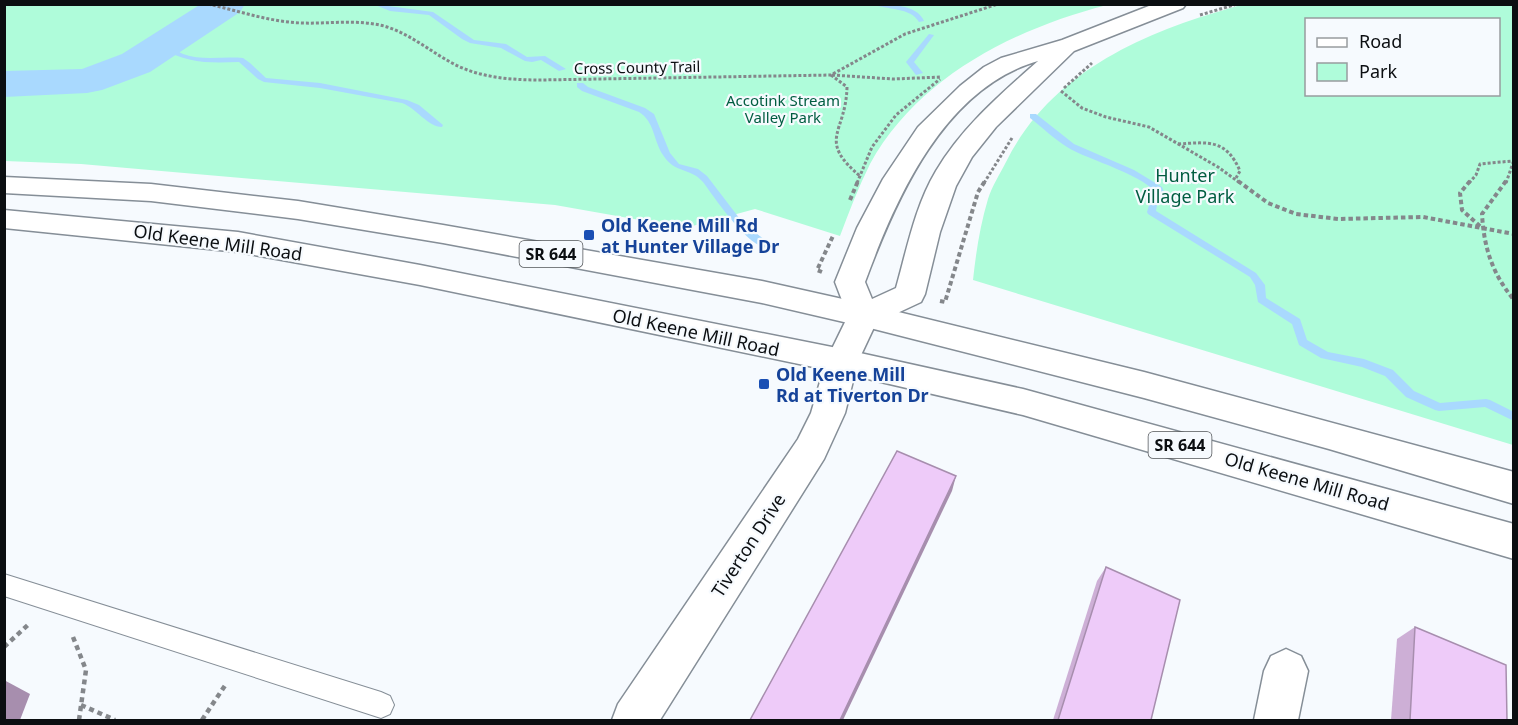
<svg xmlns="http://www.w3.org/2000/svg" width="1518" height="725" font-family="'Noto Sans',sans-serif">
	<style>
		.green { fill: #affcda; fill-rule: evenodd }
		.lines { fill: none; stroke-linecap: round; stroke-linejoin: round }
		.stream { fill: #a9d9fe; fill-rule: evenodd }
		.river { fill: #a9d9fe; fill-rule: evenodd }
		.lane-casing { stroke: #858e97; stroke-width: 2 }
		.street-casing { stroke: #858e97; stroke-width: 3 }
		.secondary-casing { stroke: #858e97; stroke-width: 3 }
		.primary-casing { stroke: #858e97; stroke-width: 3 }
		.path-far2 { stroke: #84878b; stroke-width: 3; stroke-dasharray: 3 2; stroke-linecap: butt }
		.path-far1 { stroke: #84878b; stroke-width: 4; stroke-dasharray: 4.5 3; stroke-linecap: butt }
		.path { stroke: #84878b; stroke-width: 4.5; stroke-dasharray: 5 4; stroke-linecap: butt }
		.lane { fill: #fff; fill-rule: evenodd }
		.street { fill: #fff; fill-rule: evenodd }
		.secondary { fill: #fff; fill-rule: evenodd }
		.primary { fill: #fff; fill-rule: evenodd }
		.wall { fill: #cdafd6 }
		.shaded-wall { fill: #a78eae }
		.building { fill: #eecbf9; stroke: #a78eae; stroke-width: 1.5 }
		.transit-dot { fill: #1a4fb4; stroke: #f6fafe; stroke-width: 2 }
		.labels { text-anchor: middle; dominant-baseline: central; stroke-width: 4.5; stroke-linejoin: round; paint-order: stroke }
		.far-street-label { font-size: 15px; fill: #0b0e11; stroke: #f6fafe }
		.far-park-label { font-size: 15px; fill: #005d41; stroke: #f6fafe }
		.shield { fill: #f6fafe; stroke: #525558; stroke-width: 1.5 }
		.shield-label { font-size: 16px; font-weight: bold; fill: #0b0e11 }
		.park-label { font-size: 18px; fill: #005d41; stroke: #f6fafe }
		.transit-label { font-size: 18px; font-weight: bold; fill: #164399; stroke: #f6fafe; text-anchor: start }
		.street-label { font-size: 18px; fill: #0b0e11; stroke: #f6fafe }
	</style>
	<rect width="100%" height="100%" fill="#f6fafe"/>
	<!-- green -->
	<g class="green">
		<path d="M5,4H1107V5C1014,29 918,77 870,164C858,188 849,212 840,236L755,209L685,228L555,205L81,164L5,161Z"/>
		<path d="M1241,5H1513V445L973,280C976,252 980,226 988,199C992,186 1000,174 1006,162C1052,70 1147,31 1241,5ZM1306,20H1498V94H1306Z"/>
	</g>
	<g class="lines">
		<!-- stream -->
		<g class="stream">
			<path d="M289,4H296L293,6Z"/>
			<path d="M373,4L433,12L474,40L506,44L527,57L545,56L566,69L559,71L541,60L532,62L525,61L501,48L470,43L462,39L429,15L390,11Z"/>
			<path d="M872,4C888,4 917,4 924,21L919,22C911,7 886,10 872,4Z"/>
			<path d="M929,34L934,35L914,62L923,73L916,75L906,62Z"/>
			<path d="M161,43C170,43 176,51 183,54C202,61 223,56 243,58L250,63L266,78L320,83L407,100L419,105L443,125L442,127C428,127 416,108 402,103L320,88L264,82L258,79L239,62C211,63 185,64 161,47Z"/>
			<path d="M577,83H583L588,87L645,108L654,114L670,153L679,164L698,169L707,176L743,223L770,244L772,246L770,248C750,251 715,198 703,182C690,167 675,174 663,155C653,140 655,122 639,112L582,91L577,87Z"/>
			<path d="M1030,114H1036L1074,144L1134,170L1162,187L1166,197L1157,205L1156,211L1256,273L1265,285L1266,298L1300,319L1307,340L1328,352L1364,359L1393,370L1414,391L1440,403L1486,399L1490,400L1514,412V421L1485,407L1439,411L1435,410L1406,397L1385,376L1362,367L1321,358L1299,345L1292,324L1258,302L1255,285L1250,277L1148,214L1147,212L1150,202L1157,196C1150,176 1087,160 1067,147C1054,139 1042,127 1030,118Z"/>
		</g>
		<!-- river -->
		<path class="river" d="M201,4H245L240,12L150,72L102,90L87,93L4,97V71L82,69L122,54Z"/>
		<defs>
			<path id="lane" d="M4,574L381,692L390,696L394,705L390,714L381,718L4,596Z"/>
			<g id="street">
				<path d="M842,349L854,352L858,361L845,413L824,459L660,720H612L618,704L798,439L811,413L826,361L830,352Z"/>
				<path d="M1286,649L1301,656L1308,671L1298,720H1254L1264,671L1271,656Z"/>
			</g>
			<path id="secondary" d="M1154,4H1186L1183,8L1074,51L996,127L972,157L956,186L940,232L925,294L921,302L876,323L854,370L842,373L830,370L826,361L848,316L835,282L857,228L883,179L918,127L960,86L984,67L1001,58L1062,40ZM1038,61C1001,94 962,127 936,171C915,206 907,249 896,288L872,299L865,282C896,198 944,88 1038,61Z"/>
			<g id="primary">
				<path d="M4,177L151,184L298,201L443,225L762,281L874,306L1144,372L1514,472V504L1329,449L1144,398L874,329L762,303L443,243L298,219L151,201L4,193Z"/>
				<path d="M4,210L238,232L420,265L842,349L1023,389L1514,524V559L1023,415L842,373L420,285L238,252L4,228Z"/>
			</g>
		</defs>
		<!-- lane casing -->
		<use href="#lane" class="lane-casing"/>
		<!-- street casing -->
		<use href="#street" class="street-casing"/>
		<!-- secondary casing -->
		<use href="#secondary" class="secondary-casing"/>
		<!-- primary casing -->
		<use href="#primary" class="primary-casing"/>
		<!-- path-far2 -->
		<g class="path-far2">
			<path d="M208,4C239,11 270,22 302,23C329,24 357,19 384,26C412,34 434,55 460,67C485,78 513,80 541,80L831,75L905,34L998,4"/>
			<path d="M1200,15L1237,4"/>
			<path d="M831,75L847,87C846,134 816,139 861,177"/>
			<path d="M832,75L893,79L941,77"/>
			<path d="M1064,88L1092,63"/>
			<path d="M1061,91L1082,108L1106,117L1149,127L1218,167L1240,183"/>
			<path d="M1178,144C1209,142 1226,139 1240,171L1236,178"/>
			<path d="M857,183L872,147L896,115L940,79"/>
			<path d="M984,183L1012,138"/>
			<path d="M1469,183L1476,175L1480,164L1512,161"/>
			<path d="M1506,183L1514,160"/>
		</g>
		<!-- path-far1 -->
		<g class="path-far1">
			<path d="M1238,181L1268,203L1296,214L1338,219L1423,217L1514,234"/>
			<path d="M1470,181L1460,193L1462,210L1482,228"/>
			<path d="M1506,181L1482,214C1484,248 1492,273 1514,300"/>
			<path d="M850,200L858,181"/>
			<path d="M822,272L817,270L833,236"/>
			<path d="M940,301L945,302L978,192L985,181"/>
		</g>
		<!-- path -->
		<g class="path">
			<path d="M73,637L86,670L79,720"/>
			<path d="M4,647L30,623"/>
			<path d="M81,705L115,720"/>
			<path d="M202,720L226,684"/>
		</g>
		<!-- lane -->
		<use href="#lane" class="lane"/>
		<!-- street -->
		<use href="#street" class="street"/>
		<!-- secondary -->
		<use href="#secondary" class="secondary"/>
		<!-- primary -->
		<use href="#primary" class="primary"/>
	</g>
	<!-- wall -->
	<g class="wall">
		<path d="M1106,567L1151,720H1053L1097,581Z"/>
		<path d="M1415,627L1507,720H1391L1397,639Z"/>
	</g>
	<!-- shaded-wall -->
	<g class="shaded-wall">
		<path d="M956,476L952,491L843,720H840Z"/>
		<path d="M4,680L30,694L20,720H4Z"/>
	</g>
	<!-- building -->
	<g class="building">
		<path d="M897,451L956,476L840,720H750Z"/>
		<path d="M1106,567L1180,600L1151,720H1058Z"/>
		<path d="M1415,627L1506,665L1507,720H1410Z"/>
	</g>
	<!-- markers -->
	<g class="transit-dot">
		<rect x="583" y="229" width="12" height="12" rx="3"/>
		<rect x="758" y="378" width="12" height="12" rx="3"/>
	</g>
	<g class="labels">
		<!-- far-street labels -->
		<g class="far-street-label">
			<text transform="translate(637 67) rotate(-1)">Cross County Trail</text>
		</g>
		<!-- far-park labels -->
		<g class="far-park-label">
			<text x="783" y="100">Accotink Stream<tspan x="783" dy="17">Valley Park</tspan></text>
		</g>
		<!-- shield labels -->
		<g class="shield">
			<rect x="519.5" y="241" width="63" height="26" rx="4.5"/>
			<rect x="1148.5" y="432" width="63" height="26" rx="4.5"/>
		</g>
		<g class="shield-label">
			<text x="551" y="254">SR 644</text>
			<text x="1180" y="445">SR 644</text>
		</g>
		<!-- park labels -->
		<g class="park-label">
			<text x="1185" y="175">Hunter<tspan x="1185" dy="21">Village Park</tspan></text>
		</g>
		<!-- transit labels -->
		<g class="transit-label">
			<text x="601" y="225">Old Keene Mill Rd<tspan x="601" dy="21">at Hunter Village Dr</tspan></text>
			<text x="776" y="374">Old Keene Mill<tspan x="776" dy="21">Rd at Tiverton Dr</tspan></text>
		</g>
		<!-- street labels -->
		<g class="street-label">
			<text transform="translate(218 242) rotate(8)">Old Keene Mill Road</text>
			<text transform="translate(696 332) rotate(12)">Old Keene Mill Road</text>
			<text transform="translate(1307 481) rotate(16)">Old Keene Mill Road</text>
			<text transform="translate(748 545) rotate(-57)">Tiverton Drive</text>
		</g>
	</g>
	<!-- border -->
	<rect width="1518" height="725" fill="none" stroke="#0b0e11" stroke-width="12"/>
	<!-- legend -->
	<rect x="1305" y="18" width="195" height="78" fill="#f6fafe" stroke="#989c9f" stroke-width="1.5"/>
	<rect x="1317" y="38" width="30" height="9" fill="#ffffff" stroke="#989c9f" stroke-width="1.5"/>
	<text x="1359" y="48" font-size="18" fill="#0b0e11">Road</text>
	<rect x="1317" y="63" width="30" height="18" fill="#affcda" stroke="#989c9f" stroke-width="1.5"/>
	<text x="1359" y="78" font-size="18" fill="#0b0e11">Park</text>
</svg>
